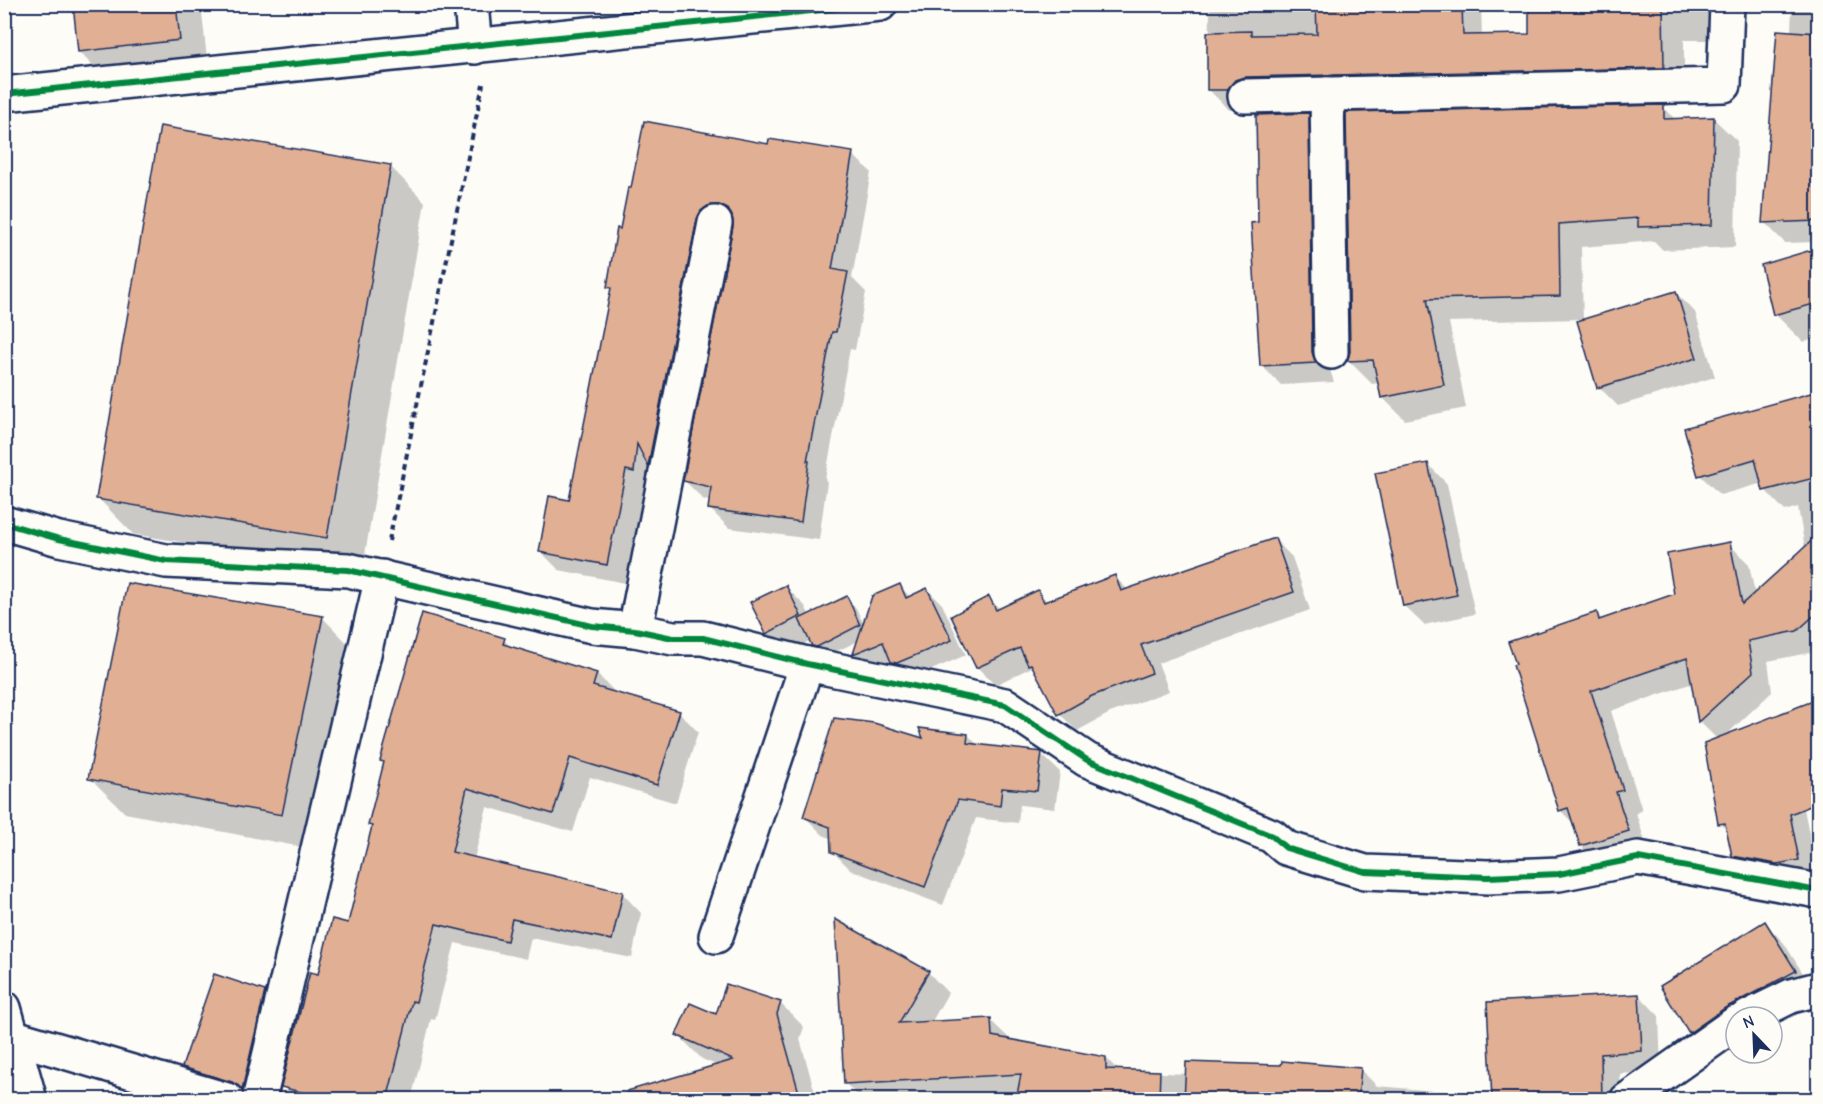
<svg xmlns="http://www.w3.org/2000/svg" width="1823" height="1104" font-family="'Comic Neue',sans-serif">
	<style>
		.shadow { fill: #0003 }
		.building { fill: #e1af94; stroke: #1b2f5e; stroke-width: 1.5 }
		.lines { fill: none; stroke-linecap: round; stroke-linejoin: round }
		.minor-casing { stroke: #1b2f5e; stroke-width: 38 }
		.tertiary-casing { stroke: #1b2f5e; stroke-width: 38 }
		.primary-casing { stroke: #1b2f5e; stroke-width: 38 }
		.path { stroke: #1b2f5e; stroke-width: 4; stroke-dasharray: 6 4.5; stroke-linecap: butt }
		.minor { stroke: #fdfcf7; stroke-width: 33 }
		.tertiary { stroke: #fdfcf7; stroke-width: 33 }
		.primary { stroke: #fdfcf7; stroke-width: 33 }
		.cycleway-casing { stroke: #fdfcf7; stroke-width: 10 }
		.cycleway { stroke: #00873e; stroke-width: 6 }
	</style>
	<rect width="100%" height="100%" fill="#fdfcf7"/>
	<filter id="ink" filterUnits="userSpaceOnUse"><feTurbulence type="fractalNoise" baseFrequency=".0167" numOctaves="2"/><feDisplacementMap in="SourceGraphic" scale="12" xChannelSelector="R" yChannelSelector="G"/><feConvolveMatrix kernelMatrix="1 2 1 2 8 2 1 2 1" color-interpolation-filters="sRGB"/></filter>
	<g filter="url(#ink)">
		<!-- shadow -->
		<g class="shadow">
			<path d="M74,4H201L208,68L107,80L79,52Z"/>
			<path d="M1210,4H1481L1482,36L1531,35L1530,4H1737L1728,40H1684V88L1229,110L1209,90Z"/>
			<path d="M1792,4H1818V242L1785,243L1764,222L1791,32Z"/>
			<path d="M1663,107L1676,120L1713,118L1737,141L1735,247L1663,250L1654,241L1581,247L1583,319L1449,322L1466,408L1405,420L1382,397L1379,383L1372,384L1349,361Z"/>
			<path d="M1308,115L1327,134L1331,373L1334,382L1281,385L1261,365L1259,224Z"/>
			<path d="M770,146L852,154L871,172L852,278L866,292L855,350L850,349L825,479L827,482L819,540L729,528L710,509L711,501L704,500L685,481L735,223L727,224L652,490L644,488L625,583L559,570L540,551L571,501L612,290L609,287Z"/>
			<path d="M390,166L425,202L362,572L133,534L98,498Z"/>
			<path d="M1818,249V338L1803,342L1775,314L1762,266Z"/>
			<path d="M1676,293L1695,312L1715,377L1618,406L1599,387Z"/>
			<path d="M1818,393V651L1768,661L1772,692L1724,737L1790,738L1818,879L1753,875L1734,855L1729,833L1720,823L1717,739L1699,721L1693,683L1611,711L1642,810L1636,813L1648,851L1601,866L1581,846L1574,824L1560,810L1597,614L1602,620L1676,595L1729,544L1749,564L1755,594L1805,549L1798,507L1785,511L1765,490L1763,483L1720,495L1700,475L1746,411Z"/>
			<path d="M1428,464L1447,484L1475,614L1424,625L1404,606Z"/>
			<path d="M1275,540L1292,557L1310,610L1158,663L1169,691L1110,713L1077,731L1060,714L1037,672L1032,667L995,685L977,667L989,598L1000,609L1038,592L1048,602L1115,577L1128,590Z"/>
			<path d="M900,586L910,597L927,589L942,604L966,655L913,678L908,677L892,659L870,668L855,654L860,640L827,656L823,655L811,640L786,653L767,633L752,603L786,587L805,606L810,616L846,598L856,608L864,625Z"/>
			<path d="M322,617L357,653L317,850L125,813L90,778Z"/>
			<path d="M504,640L513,649L597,674L617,694L679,712L698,732L676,803L590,777L573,832L487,807L474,859L622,893L641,913L632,958L531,938L526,959L455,943L435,1020L431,1019L411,1100H296L283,1086L319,976L349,925L373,828L370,824L385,764L382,761Z"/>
			<path d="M1818,701V738L1807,705Z"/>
			<path d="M968,735L979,746L1041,754L1060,772L1055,809L1020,805L1018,823L976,818L943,905L851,870L832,851V839L823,835L805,817L926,740Z"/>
			<path d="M1765,923L1784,943L1814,991L1710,1051L1691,1032L1663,987Z"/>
			<path d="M928,972L948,993L931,1023L990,1020L1011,1040L1106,1058L1119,1071L1187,1074L1360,1069L1377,1086L1494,1096L1639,995L1659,1016L1661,1071L1620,1074L1621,1100H1018V1095L942,1100H862L845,1083Z"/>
			<path d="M265,992L284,1012L248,1100L203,1086L184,1067Z"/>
			<path d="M780,1003L804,1027L800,1039L817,1100H645L718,1066L702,1059L678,1035L717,1016Z"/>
			<path d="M130,1096L142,1100H128Z"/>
		</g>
		<!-- building -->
		<g class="building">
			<path d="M73,4H176L180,40L78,52Z"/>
			<path d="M1316,4H1462L1463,35L1529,34V4H1663L1664,68L1245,77L1235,80L1228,90H1207V32L1251,31V35L1317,34Z"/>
			<path d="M1777,30L1818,33V75L1815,123H1818V221L1762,223Z"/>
			<path d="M1664,105V119L1714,117L1712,225L1638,227V218L1559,224L1560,296L1427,299L1444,385L1381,398L1373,360L1347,361L1350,352L1346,112Z"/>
			<path d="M1309,113L1312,352L1316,363L1260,366L1251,223L1258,222L1256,115Z"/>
			<path d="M644,121L768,144L769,139L853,152L832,269L848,272L836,332H832L807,461H809L801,522L708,509L711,487L683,481L733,226L732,216L728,209L719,205L708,206L701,211L697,219L648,466L637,444L634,472L626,470L607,565L539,552L549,496L569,500L611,288L607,287L617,228L620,229L628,188H631Z"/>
			<path d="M160,126L391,165L327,538L96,499Z"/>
			<path d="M1818,248V303L1773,315L1761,265Z"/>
			<path d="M1676,291L1697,358L1597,388L1577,321Z"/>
			<path d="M1818,391V477L1763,491L1755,459L1698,476L1684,428Z"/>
			<path d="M1428,463L1457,595L1403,606L1375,473Z"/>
			<path d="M1818,535V612L1797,631L1748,641L1753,672L1698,722L1687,658L1591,691L1623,790L1616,792L1629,831L1580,846L1568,808L1559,811L1513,665L1516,664L1508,642L1597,612L1599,620L1674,594L1667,554L1730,542L1742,604Z"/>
			<path d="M1275,538L1294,592L1141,645L1152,673L1092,696L1058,715L1031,664L1028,665L1020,648L976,668L951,616L989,596L996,610L1038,590L1044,602L1115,575L1121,591Z"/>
			<path d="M127,583L323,616L282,815L88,779Z"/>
			<path d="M900,584L906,598L927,588L952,640L897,663L891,662L883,642L853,654L872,596Z"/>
			<path d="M786,585L801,616L766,634L750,602Z"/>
			<path d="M847,596L860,625L817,647L812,646L799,619Z"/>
			<path d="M422,613L505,638L503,644L597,673L593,686L680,711L657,785L570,758L553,814L467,788L452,852L623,892L612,940L512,919L507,941L436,924L416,1002L412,1001L387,1100H332L281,1087L310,972L318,974L332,919L348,923L372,826L368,825L384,762L380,761Z"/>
			<path d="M1818,699V803L1790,814L1799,860L1777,864L1732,856L1725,823L1718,824L1704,743Z"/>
			<path d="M834,718L874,723L923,738L919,728L968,734L967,743L1042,752L1037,791L1002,788L1000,806L958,800L925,887L831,852L830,827L803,817Z"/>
			<path d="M835,919L929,971L899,1023L991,1018L992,1036L1106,1057V1069L1160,1071L1159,1100H1016L1021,1074L844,1084Z"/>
			<path d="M1765,921L1796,971L1725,1008L1689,1033L1660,986Z"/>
			<path d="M214,974L265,991L242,1090L232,1082L182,1067Z"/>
			<path d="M726,984L781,1002L777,1014L801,1100H628L627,1091L733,1060L676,1035L690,1003L716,1014Z"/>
			<path d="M1639,994L1642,1051L1601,1054L1602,1100H1492L1487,1002Z"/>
			<path d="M1282,1061L1361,1068L1358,1100H1184L1186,1062L1281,1065Z"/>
		</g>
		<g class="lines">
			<defs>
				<g id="minor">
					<path d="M471,4L475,47"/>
					<path d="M1327,94L1331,352"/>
					<path d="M1245,96L1724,85L1727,4"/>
					<path d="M4,523L59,539L166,561L348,570L592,626L635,630L673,638H703L807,664L1005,705L1087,760L1272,836L1286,848L1365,872L1488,877L1559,874L1638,858L1818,891"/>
					<path d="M635,630L715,223"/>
					<path d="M716,936L807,664"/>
					<path d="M1748,1017L1791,996L1818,989"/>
					<path d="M4,1034L227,1100"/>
					<path d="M259,1100L382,577"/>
					<path d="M1627,1100L1736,1023"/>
				</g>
				<path id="tertiary" d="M4,94L880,4"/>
				<path id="primary" d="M4,1008L30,1100"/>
			</defs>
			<!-- minor casing -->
			<use href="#minor" class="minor-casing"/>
			<!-- tertiary casing -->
			<use href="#tertiary" class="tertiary-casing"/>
			<!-- primary casing -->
			<use href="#primary" class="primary-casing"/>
			<!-- path -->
			<path class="path" d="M389,541L483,84"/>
			<!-- minor -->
			<use href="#minor" class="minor"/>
			<!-- tertiary -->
			<use href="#tertiary" class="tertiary"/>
			<!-- primary -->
			<use href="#primary" class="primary"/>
			<defs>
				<g id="cycleway">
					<path d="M4,94L880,4"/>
					<path d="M4,523L59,539L166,561L348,570L592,626L635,630L673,638H703L807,664L1005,705L1087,760L1272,836L1286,848L1365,872L1488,877L1559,874L1638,858L1818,891"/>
				</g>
			</defs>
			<!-- cycleway casing -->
			<use href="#cycleway" class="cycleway-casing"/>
			<!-- cycleway -->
			<use href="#cycleway" class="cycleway"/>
		</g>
	</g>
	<!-- margin -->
	<rect width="1823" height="1104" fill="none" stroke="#fdfcf7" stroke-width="24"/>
	<rect x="12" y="12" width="1799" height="1080" fill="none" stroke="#1b2f5e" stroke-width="2" filter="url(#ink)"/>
	<!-- north arrow -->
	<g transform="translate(1754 1035) rotate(337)"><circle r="28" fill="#fdfcf7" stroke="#a3aaba" stroke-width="1.5"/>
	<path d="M0-4.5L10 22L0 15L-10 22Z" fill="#1b2f5e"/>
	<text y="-9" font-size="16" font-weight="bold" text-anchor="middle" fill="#1b2f5e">N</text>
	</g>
</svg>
